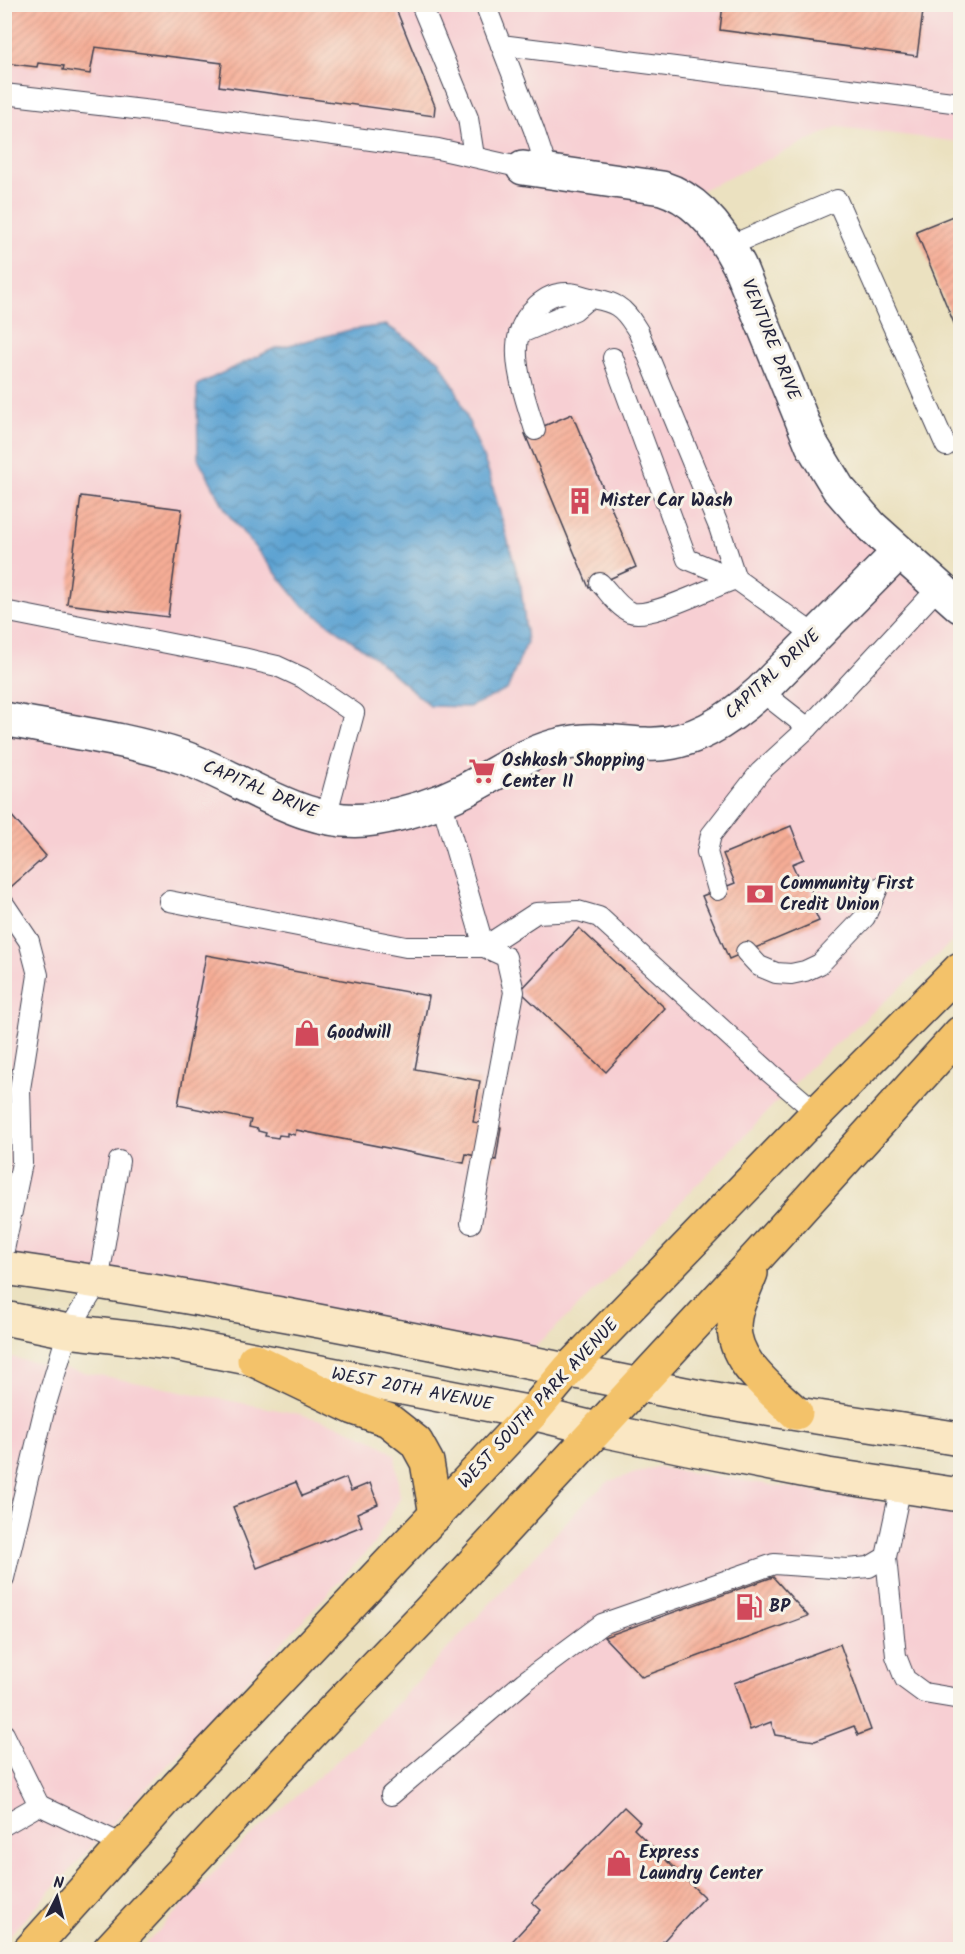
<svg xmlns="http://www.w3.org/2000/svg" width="965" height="1954" font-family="Kalam,sans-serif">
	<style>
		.built { fill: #f7cfd3 }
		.water { fill: url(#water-waves); stroke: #406286; stroke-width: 1.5 }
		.building { fill: url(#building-hatch) }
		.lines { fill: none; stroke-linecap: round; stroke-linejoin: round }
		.lane-casing { stroke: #403f4f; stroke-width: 22 }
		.street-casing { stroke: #403f4f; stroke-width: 36 }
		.secondary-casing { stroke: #403f4f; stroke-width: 36 }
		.primary-casing { stroke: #403f4f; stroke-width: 36 }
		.lane { stroke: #fff; stroke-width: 20 }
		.street { stroke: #fff; stroke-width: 33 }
		.secondary { stroke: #fae7c3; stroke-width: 33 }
		.primary { stroke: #f3c26a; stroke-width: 33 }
		.labels { text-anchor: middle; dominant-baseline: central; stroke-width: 6; stroke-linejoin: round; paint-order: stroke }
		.street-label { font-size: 18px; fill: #22223b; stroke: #f7f3e8 }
		.poi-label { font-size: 18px; font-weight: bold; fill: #22223b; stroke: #f7f3e8; text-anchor: start }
	</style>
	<defs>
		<pattern id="water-waves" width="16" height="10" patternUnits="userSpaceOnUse" patternTransform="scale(1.5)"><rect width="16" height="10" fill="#5da3d2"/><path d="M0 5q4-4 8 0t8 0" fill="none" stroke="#4c84ac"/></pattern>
		<pattern id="building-hatch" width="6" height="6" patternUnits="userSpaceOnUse" patternTransform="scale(1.5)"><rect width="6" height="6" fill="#f6ad96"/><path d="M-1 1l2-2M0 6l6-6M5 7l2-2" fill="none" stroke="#d39582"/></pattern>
	</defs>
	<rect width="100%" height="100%" fill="#f7f3e8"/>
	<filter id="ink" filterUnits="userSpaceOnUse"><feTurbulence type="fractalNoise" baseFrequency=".0167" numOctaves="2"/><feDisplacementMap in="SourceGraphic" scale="12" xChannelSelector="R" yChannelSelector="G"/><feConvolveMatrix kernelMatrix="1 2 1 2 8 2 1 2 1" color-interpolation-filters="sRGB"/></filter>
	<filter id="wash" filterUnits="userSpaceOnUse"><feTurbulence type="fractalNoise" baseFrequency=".008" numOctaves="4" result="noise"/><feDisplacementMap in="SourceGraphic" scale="24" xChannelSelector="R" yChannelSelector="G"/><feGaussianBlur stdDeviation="1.35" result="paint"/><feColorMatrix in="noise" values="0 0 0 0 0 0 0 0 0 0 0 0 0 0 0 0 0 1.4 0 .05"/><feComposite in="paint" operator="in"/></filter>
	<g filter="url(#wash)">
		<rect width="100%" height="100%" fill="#ebe1c0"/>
		<!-- built -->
		<g class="built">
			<path d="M5,5H960V142L837,127L685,198L704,214L812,445L960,606V935L809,1068L601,1285L520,1361L5,1268Z"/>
			<path d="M5,1355L22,1360L299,1414L339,1425L377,1442L395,1455L400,1498L374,1544L5,1940Z"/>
			<path d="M656,1467L960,1514V1949L140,1950L239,1846L369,1733L585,1502L609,1481Z"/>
		</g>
		<!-- water -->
		<path class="water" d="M386,325L439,360L457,392L488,470L521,587L527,642L507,690L469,707L430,706L375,658L300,603L228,514L198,458L197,385L273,349L350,330Z"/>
		<g id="blocks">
			<!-- building -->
			<g class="building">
				<path d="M4,4H394L435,106L434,116L219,86L222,63L95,47L90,74L63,70L64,66L38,63L37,67L4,63Z"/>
				<path d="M723,4H924L917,56L720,30Z"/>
				<path d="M960,213V338L916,231Z"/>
				<path d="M572,414L636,567L589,588L525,434Z"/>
				<path d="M81,496L182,509L168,617L67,604Z"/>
				<path d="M4,807L46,856L4,893Z"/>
				<path d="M791,826L804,859L792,864L802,886L808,884L815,899L810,901L819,921L729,959L702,896L735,883L723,854Z"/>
				<path d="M579,928L665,1008L606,1072L520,991Z"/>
				<path d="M206,955L429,996L415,1069L480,1081L473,1122L501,1127L496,1160L466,1154L464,1163L296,1130L295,1135L287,1133V1136L279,1135L278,1138L265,1136L266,1133L258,1131V1129L249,1127L251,1120L178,1105Z"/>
				<path d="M346,1478L351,1491L370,1483L378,1504L357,1513L362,1526L257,1568L233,1507L296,1482L302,1496Z"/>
				<path d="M773,1577L808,1616L642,1677L604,1637Z"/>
				<path d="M840,1644L871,1730L858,1735L854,1726L815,1741L775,1735L771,1722L750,1730L734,1683Z"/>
				<path d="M624,1807L640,1822L634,1829L704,1897L655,1950H504L541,1910L532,1902Z"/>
			</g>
		</g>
	</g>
	<g filter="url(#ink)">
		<use href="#blocks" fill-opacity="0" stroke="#403f4f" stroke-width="1.5"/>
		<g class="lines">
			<defs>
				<g id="lane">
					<path d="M421,4L468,118L474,156"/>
					<path d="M485,4L534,130L548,172"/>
					<path d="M501,45L960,103"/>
					<path d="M4,94L178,114L438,149L523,168"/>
					<path d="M729,246L837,200L946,446"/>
					<path d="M519,334L575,310L589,298"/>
					<path d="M613,358L687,559L736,579L816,636"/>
					<path d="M535,430C527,404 511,361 519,334C525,313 545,292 568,293C576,293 584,297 591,298C601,300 609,301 617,306C627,312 632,322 638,331L719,527L736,579C713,586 650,620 630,612C618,607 609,592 600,583"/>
					<path d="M4,611L243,658L277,666L303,678L354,713L326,817"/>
					<path d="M761,691L808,728L939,587"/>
					<path d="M718,890L707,852L711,835L760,772L808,728"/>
					<path d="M169,901L406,947H484L441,800"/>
					<path d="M4,904L29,941L38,975L20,1089L22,1163L4,1250"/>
					<path d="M484,947L536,913L578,911L599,917L769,1072L817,1113"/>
					<path d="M746,952L759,966L776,973L791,974L805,971L820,964L865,917L878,888"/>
					<path d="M471,1223L514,992L506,957L484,947"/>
					<path d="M886,1557L896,1656L905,1679L924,1693L960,1699"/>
					<path d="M4,1578L45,1407L68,1331L98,1283L119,1161"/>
					<path d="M4,1734L39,1805"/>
					<path d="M391,1795L524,1682L602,1624L774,1564L847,1569L869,1567L886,1557L901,1486"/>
					<path d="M4,1825L39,1805L123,1845"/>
				</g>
				<g id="street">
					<path d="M523,168L662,188C698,199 722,232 739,265L812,445L838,488L872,527L960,606"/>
					<path d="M4,719C63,731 125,738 182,757C244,778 305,830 374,819C405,814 437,804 465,790C498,773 526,752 563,744C591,737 617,743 645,744C690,747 729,720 761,691L899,552"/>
				</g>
				<g id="secondary">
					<path d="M4,1268C238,1301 469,1351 700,1397C786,1414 874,1425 960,1439"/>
					<path d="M4,1318L68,1331L171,1343L532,1413L597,1429L688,1448L828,1475L960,1495"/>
				</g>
				<g id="primary">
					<path d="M751,1273C746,1287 737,1303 735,1317C727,1358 771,1389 796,1413"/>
					<path d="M254,1360L354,1408L388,1420L416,1442L427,1462L436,1515"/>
					<path d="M30,1950L177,1787L532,1413L568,1370L817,1113L960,969"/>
					<path d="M109,1950L316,1728L428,1612L757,1257L960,1033"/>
				</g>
			</defs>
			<!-- lane casing -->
			<use href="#lane" class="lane-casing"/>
			<!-- street casing -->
			<use href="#street" class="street-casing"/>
			<!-- secondary casing -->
			<use href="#secondary" class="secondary-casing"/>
			<!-- primary casing -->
			<use href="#primary" class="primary-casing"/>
			<!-- lane -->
			<use href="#lane" class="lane"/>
			<!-- street -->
			<use href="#street" class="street"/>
			<!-- secondary -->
			<use href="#secondary" class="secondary"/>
			<!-- primary -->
			<use href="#primary" class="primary"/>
		</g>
	</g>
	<!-- icons -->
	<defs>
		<symbol id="building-bare" viewBox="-9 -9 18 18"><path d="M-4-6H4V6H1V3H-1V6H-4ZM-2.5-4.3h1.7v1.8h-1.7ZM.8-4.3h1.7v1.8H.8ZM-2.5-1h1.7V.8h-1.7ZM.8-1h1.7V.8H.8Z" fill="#d1495b" stroke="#f7f3e8" stroke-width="2.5" paint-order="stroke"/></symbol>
		<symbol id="supermarket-bare" viewBox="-9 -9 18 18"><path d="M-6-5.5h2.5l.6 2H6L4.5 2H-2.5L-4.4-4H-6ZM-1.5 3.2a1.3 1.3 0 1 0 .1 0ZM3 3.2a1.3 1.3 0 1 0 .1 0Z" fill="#d1495b" stroke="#f7f3e8" stroke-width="2.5" paint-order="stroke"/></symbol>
		<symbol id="bank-bare" viewBox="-9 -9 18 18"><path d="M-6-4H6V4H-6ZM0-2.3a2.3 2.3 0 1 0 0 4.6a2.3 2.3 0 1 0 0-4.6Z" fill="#d1495b" stroke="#f7f3e8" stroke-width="2.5" paint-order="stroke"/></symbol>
		<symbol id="shop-bare" viewBox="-9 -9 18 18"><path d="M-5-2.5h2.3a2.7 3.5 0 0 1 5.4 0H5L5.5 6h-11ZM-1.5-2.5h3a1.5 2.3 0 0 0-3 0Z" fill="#d1495b" stroke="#f7f3e8" stroke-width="2.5" paint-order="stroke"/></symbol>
		<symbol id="fuel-bare" viewBox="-9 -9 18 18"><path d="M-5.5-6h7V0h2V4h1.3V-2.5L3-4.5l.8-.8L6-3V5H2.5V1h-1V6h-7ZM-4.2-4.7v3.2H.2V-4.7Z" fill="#d1495b" stroke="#f7f3e8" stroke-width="2.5" paint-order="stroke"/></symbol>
	</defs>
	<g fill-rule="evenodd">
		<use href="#building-bare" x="561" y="482" width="38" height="38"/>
		<use href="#supermarket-bare" x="463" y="752" width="38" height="38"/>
		<use href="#bank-bare" x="741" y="875" width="38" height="38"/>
		<use href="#shop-bare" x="288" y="1014" width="38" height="38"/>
		<use href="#fuel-bare" x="730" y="1588" width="38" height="38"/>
		<use href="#shop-bare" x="600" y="1844" width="38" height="38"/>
	</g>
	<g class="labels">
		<!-- street labels -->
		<g class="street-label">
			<text transform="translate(770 340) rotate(68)">VENTURE DRIVE</text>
			<text transform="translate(773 675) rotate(-43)">CAPITAL DRIVE</text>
			<text transform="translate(260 790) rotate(23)">CAPITAL DRIVE</text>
			<text transform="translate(412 1390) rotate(11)">WEST 20TH AVENUE</text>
			<text transform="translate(539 1404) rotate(-47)">WEST SOUTH PARK AVENUE</text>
		</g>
		<!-- poi labels -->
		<g class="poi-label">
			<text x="600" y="501">Mister Car Wash</text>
			<text x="502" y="761">Oshkosh Shopping<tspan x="502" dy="21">Center II</tspan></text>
			<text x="780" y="884">Community First<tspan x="780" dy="21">Credit Union</tspan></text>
			<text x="327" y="1033">Goodwill</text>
			<text x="769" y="1607">BP</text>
			<text x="639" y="1853">Express<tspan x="639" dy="21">Laundry Center</tspan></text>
		</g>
	</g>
	<!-- margin -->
	<rect width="965" height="1954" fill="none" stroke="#f7f3e8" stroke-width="24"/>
	<!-- north arrow -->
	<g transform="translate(57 1897) rotate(6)" stroke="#f7f3e8" stroke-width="4.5" paint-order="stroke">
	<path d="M0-4.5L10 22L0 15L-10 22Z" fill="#22223b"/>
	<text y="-9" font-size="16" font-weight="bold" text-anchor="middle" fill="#22223b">N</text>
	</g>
</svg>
